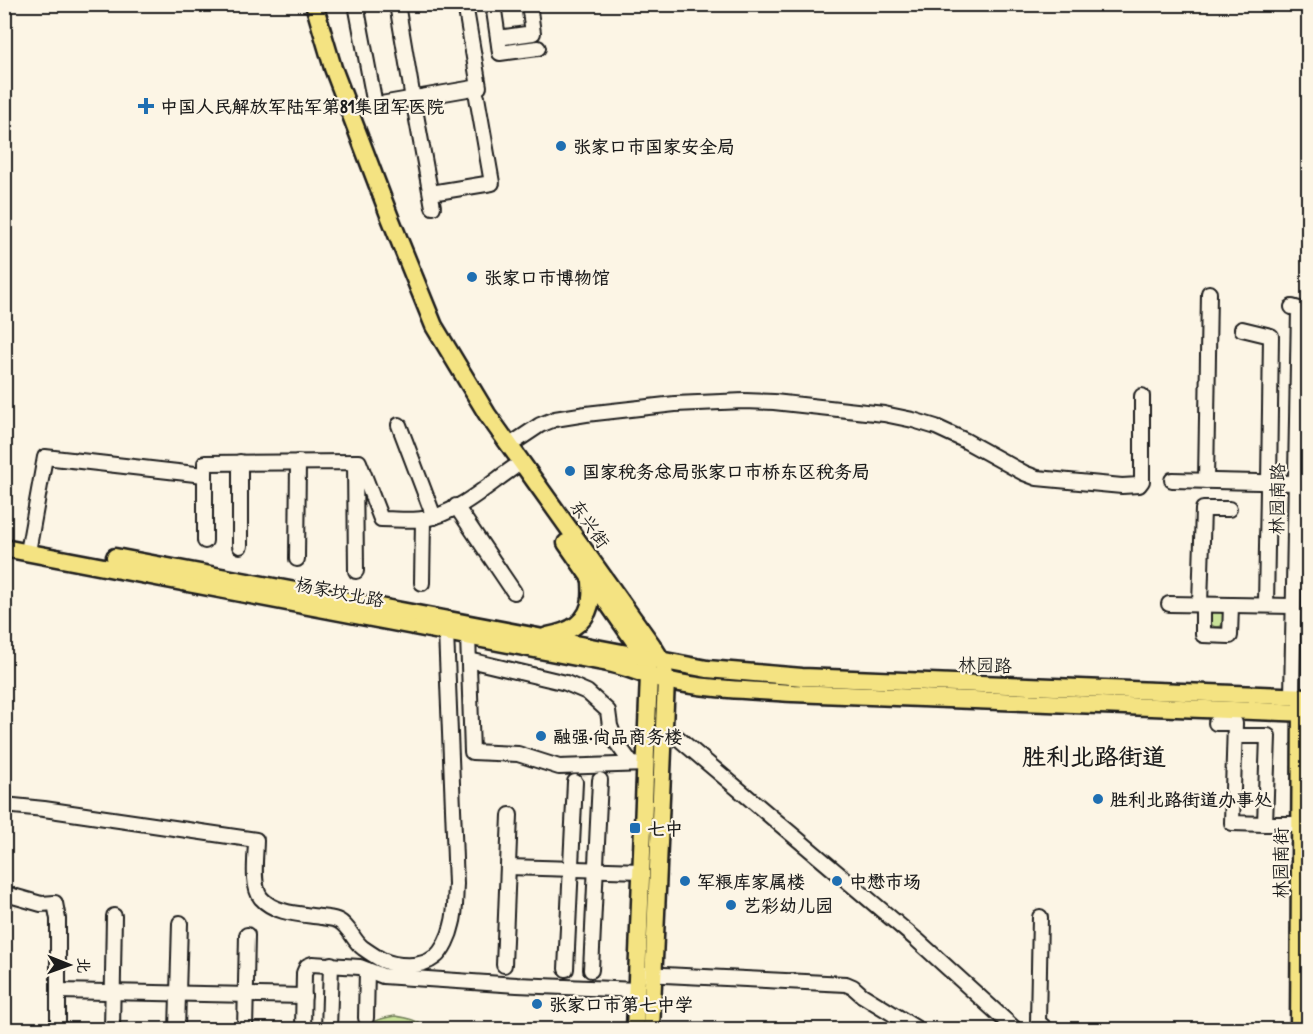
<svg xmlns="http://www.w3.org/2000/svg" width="1313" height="1034" font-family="'Patrick Hand','LXGW WenKai TC',sans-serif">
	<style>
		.green { fill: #c9e299; stroke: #727f5a; stroke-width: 1.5 }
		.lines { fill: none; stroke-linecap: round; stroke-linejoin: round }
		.minor-casing { stroke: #1c1c1c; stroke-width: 18 }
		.major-casing { stroke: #1c1c1c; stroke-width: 21 }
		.minor { stroke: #fcf5e5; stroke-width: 14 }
		.major { stroke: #f4e382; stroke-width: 16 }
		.poi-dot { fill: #1f6fb2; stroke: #fcf5e5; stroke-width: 2 }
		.labels { text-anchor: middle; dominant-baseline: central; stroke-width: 4.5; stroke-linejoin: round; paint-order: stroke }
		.poi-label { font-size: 18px; font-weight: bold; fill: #1c1c1c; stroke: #fcf5e5; text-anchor: start }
		.street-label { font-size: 18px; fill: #1c1c1c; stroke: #fcf5e5 }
		.district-label { font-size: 24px; font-weight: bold; fill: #1c1c1c; stroke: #fcf5e5 }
	</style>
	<rect width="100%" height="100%" fill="#fcf5e5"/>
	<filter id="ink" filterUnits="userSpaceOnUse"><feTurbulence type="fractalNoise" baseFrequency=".0167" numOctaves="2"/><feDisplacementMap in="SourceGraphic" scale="12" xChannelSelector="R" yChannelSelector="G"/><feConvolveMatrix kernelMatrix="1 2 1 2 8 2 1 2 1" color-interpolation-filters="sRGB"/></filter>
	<g filter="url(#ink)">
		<!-- green -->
		<g class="green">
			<circle cx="1217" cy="619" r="8"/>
			<path d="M395,1016C408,1018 418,1020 427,1029H363C372,1020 383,1018 395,1016Z"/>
		</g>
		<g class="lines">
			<defs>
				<g id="minor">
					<path d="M356,4L375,105L479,87L465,4"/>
					<path d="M397,4L413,99"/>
					<path d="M493,4L498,38L533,33L529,4"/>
					<path d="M498,38L500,53L538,48"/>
					<path d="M415,109L433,207"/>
					<path d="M431,193L492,183L477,97"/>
					<path d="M1242,329L1271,336L1269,483"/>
					<path d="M399,425L434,517"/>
					<path d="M510,445L540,425L555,419L586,414L675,404L744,401L774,402L884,414L913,420L936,427L964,440L1024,473L1037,478L1122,486L1139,485L1142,481V396"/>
					<path d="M355,462L356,571"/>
					<path d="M1172,480L1296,483"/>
					<path d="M1206,481L1209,293"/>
					<path d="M456,506L514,592"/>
					<path d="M205,541V463L359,462L381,519C395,519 410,521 424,519C455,515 487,486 513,468"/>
					<path d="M240,546V462"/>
					<path d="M28,552L45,457L204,475"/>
					<path d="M297,559L298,462"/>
					<path d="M422,583L423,519"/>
					<path d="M1169,604L1293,606"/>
					<path d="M1200,604L1203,509H1229"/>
					<path d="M1203,605V635L1230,636L1231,605"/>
					<path d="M1266,605L1268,489"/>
					<path d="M468,636L472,752L518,754L559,767L646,764"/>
					<path d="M469,660L566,683L587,692L608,711L610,726L616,742L632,764"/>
					<path d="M1292,697L1299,309L1292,307"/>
					<path d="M1216,723H1235L1232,823L1265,824"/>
					<path d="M664,735L677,737L685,744L917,940L1016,1030"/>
					<path d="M1241,736H1268L1265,824H1300"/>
					<path d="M4,805L44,809L256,840C256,855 251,886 261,898C275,914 301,914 321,917C326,918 334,918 339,921C350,927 353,941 363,948C369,952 376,957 382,960C398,967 421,968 435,957C443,951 450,935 452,925C456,912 455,898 456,884L446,632"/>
					<path d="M508,867L642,871"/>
					<path d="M4,892L6,894L41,904L55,903L58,919V1030"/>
					<path d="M1040,917L1038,1022L1047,1030"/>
					<path d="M504,965L510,815"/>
					<path d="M566,969L575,782"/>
					<path d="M591,970L600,780"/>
					<path d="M644,974L846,984L853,987L862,995L919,1030"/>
					<path d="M59,991L304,996"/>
					<path d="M366,1018L367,970"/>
					<path d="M112,1030L114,916"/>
					<path d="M177,1030L180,923"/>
					<path d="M245,1030L247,935"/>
					<path d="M303,1030L304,973L307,966L312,964L360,967L383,976L517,985L637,990"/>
					<path d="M329,1030L331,964"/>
				</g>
				<g id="major">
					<path d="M314,4L333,68L389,215L434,326L487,414L652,645L662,661L666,680L651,1030"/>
					<path d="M566,543L641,651L645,658L649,675L635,1030"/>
					<path d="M4,548L608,663C627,667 646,676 666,680C707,690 751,690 793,693L1308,713"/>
					<path d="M115,557L707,669L802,677L1308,697"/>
					<path d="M547,636C569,632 589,623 591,598C592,592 591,585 591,579"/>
					<path d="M1299,1030L1301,704"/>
				</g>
			</defs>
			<!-- minor casing -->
			<use href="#minor" class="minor-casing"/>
			<!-- major casing -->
			<use href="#major" class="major-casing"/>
			<!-- minor -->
			<use href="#minor" class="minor"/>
			<!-- major -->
			<use href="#major" class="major"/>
		</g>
	</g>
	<!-- markers -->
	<g class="poi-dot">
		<path d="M143 97h6v6h6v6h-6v6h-6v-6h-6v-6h6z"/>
		<circle cx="561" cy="146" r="6"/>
		<circle cx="472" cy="277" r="6"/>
		<circle cx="570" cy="471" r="6"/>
		<circle cx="541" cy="736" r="6"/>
		<circle cx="1098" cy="799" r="6"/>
		<rect x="629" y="822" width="12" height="12" rx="3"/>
		<circle cx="685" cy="881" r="6"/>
		<circle cx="837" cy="881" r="6"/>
		<circle cx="731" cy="905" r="6"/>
		<circle cx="537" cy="1004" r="6"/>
	</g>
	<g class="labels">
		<!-- poi labels -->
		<g class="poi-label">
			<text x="160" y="106">中国人民解放军陆军第81集团军医院</text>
			<text x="573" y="146">张家口市国家安全局</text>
			<text x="484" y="277">张家口市博物馆</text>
			<text x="582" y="471">国家税务总局张家口市桥东区税务局</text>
			<text x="553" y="736">融强·尚品商务楼</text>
			<text x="1110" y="799">胜利北路街道办事处</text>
			<text x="647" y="828">七中</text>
			<text x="697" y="881">军粮库家属楼</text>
			<text x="849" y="881">中懋市场</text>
			<text x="743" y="905">艺彩幼儿园</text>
			<text x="549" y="1004">张家口市第七中学</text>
		</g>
		<!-- street labels -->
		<g class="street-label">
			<text transform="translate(1277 499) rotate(-89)">林园南路</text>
			<text transform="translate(590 524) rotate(55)">东兴街</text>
			<text transform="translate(340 592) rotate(11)">杨家坟北路</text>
			<text transform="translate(985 665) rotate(2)">林园路</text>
			<text transform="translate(1280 863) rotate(-90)">林园南街</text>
		</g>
		<!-- district labels -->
		<g class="district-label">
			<text x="1094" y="756">胜利北路街道</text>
		</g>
	</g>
	<!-- margin -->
	<rect width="1313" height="1034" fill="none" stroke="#fcf5e5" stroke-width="24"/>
	<rect x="12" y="12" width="1289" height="1010" fill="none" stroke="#1c1c1c" stroke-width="2" filter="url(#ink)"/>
	<!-- north arrow -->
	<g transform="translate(69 965) rotate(91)" stroke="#fcf5e5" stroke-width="4.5" paint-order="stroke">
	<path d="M0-4.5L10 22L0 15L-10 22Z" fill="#1c1c1c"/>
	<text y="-9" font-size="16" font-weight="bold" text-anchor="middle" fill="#1c1c1c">北</text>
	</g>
</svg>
